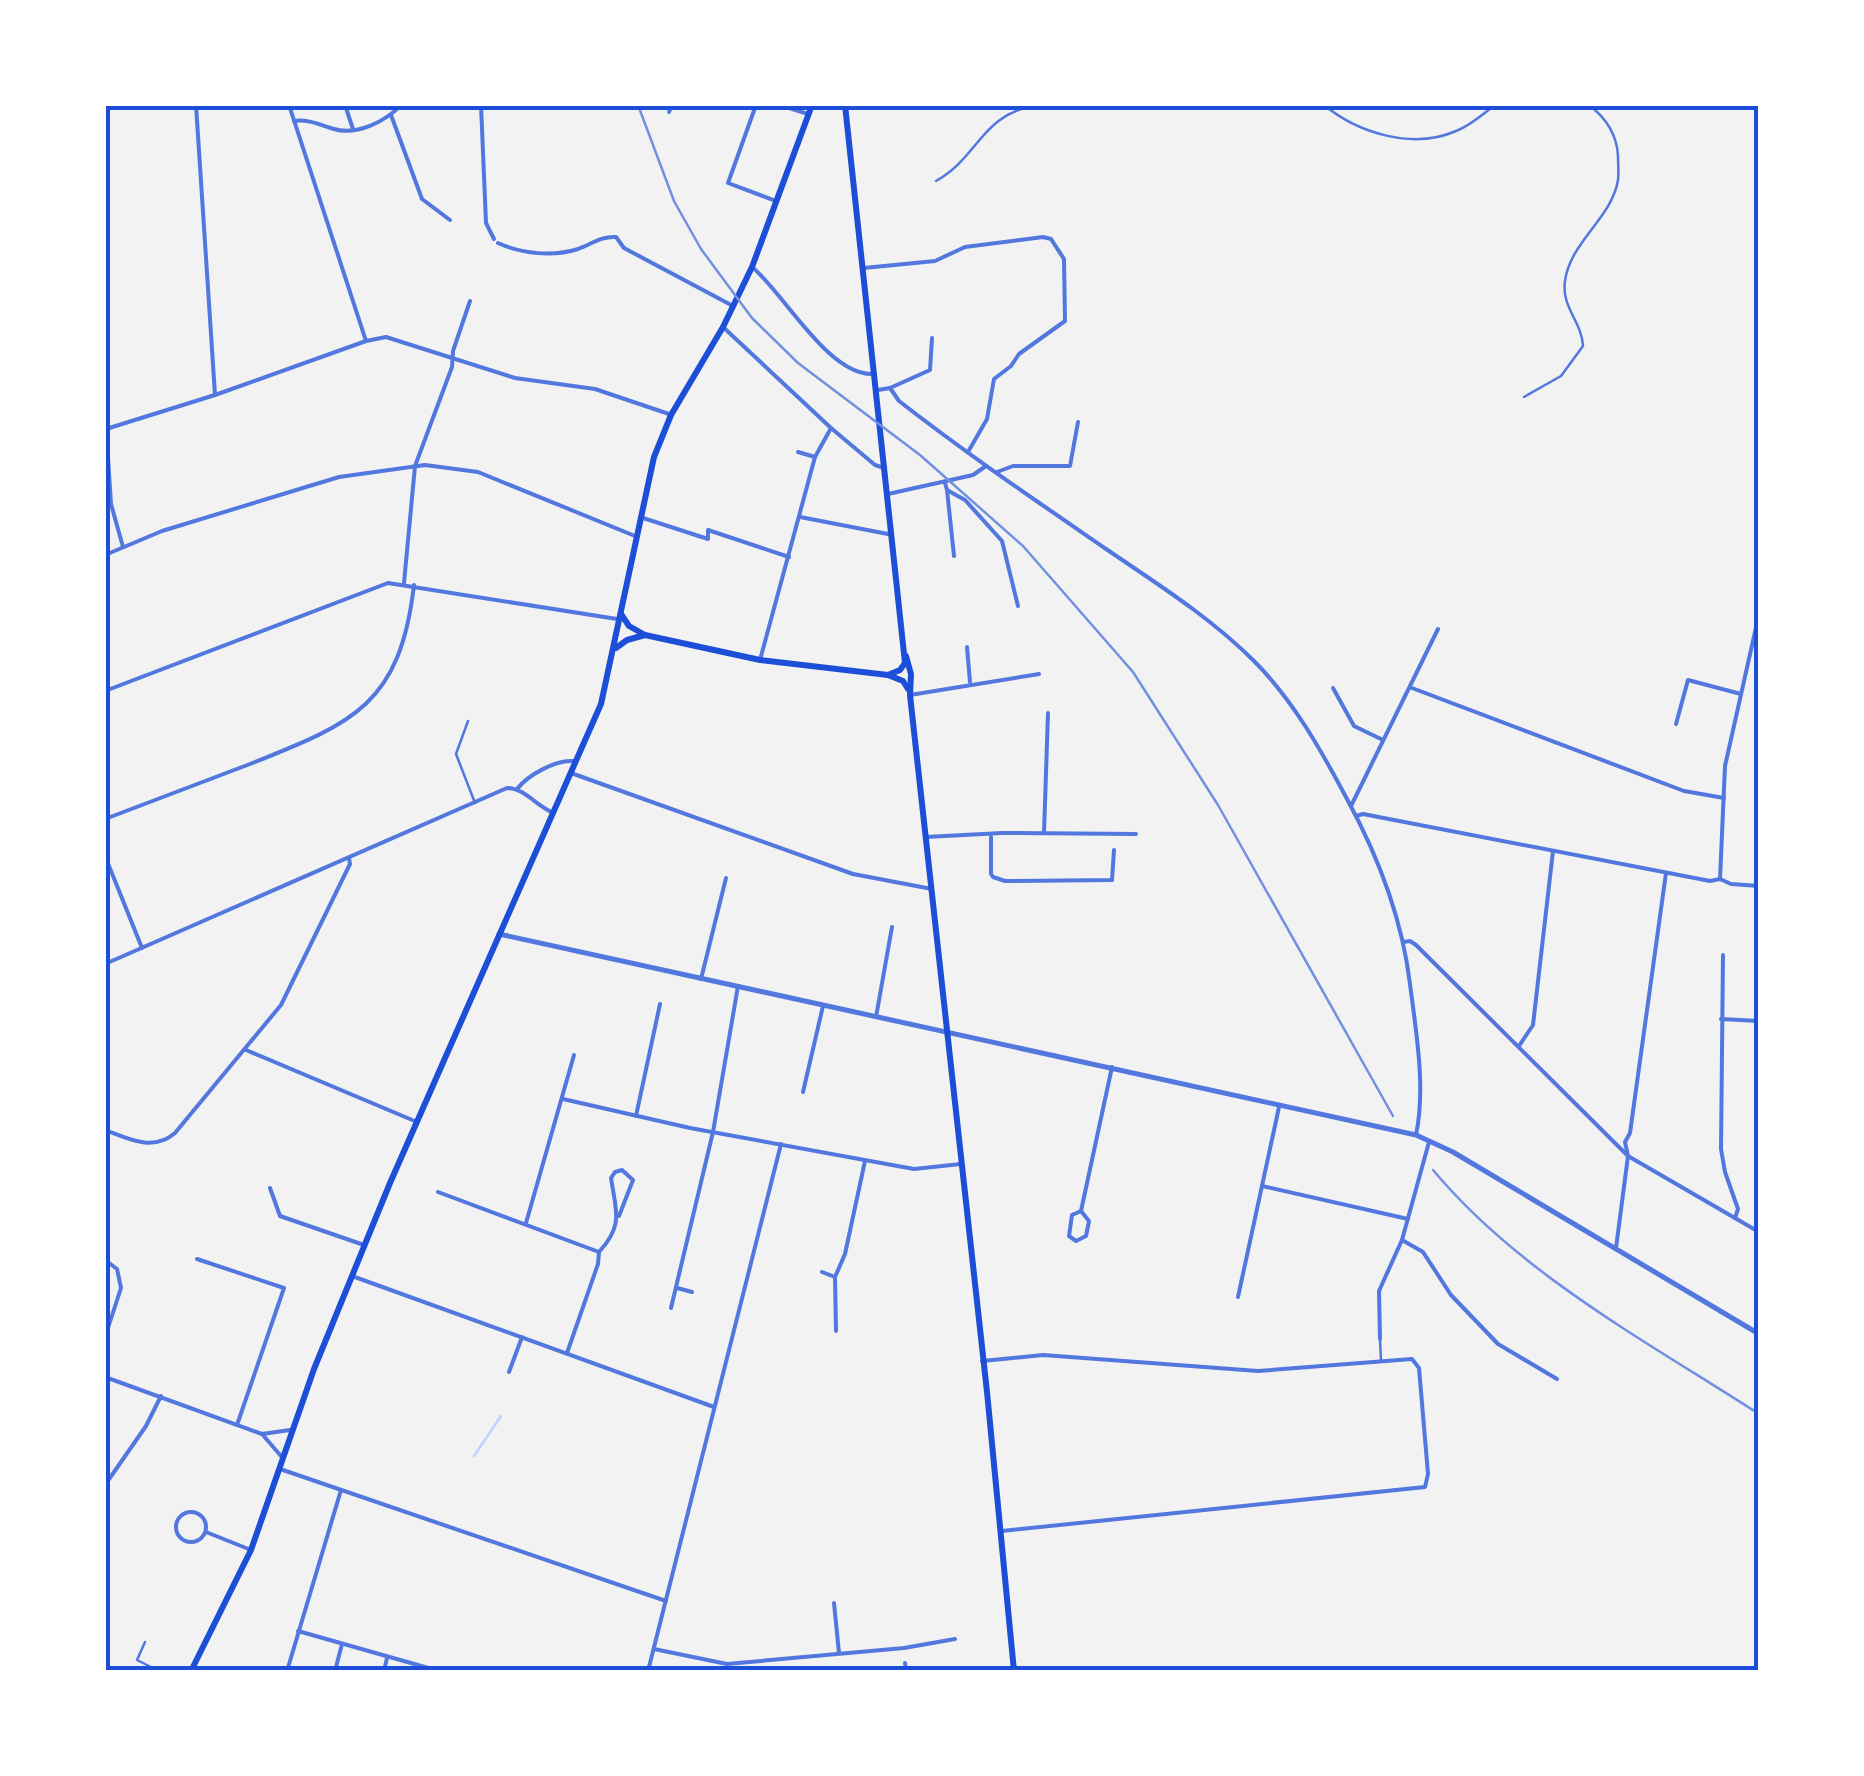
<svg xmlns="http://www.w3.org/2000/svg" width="1864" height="1776" font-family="'Archivo Narrow',sans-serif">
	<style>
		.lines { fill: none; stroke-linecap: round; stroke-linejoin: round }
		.stream { stroke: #bfd3fe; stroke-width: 2.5 }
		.service { stroke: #5277de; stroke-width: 2.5 }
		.pedestrian { stroke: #5277de; stroke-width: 4 }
		.minor { stroke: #5277de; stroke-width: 4 }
		.tertiary { stroke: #5277de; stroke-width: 5 }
		.secondary { stroke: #1d4ed8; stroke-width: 6 }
		.primary { stroke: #1d4ed8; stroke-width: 6 }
		.rail { stroke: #7290e2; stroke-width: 2.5 }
		.neatline { fill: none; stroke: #1d4ed8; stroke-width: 4 }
	</style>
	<rect width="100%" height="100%" fill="#f2f2f2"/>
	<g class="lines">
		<!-- stream -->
		<path class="stream" d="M474,1456L501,1416"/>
		<!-- service -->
		<g class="service">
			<path d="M1098,105L1112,108L1137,105"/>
			<path d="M1324,105C1358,133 1413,150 1456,131C1470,126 1483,114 1495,105"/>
			<path d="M936,181C980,156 980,115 1037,105"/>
			<path d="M1524,397L1561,376L1583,346C1582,322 1561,307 1565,281C1570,242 1612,218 1618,180C1619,172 1618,164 1618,156C1617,135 1606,118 1589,105"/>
			<path d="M468,721L456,754L475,803"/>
			<path d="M1380,1340L1381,1361"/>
			<path d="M145,1642L137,1660L159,1671"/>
		</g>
		<!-- pedestrian -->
		<path class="pedestrian" d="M599,1252C624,1225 616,1211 611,1178L615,1172L622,1170L633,1180L619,1216"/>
		<!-- minor -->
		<g class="minor">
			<path d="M196,105L215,395"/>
			<path d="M289,105L366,341"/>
			<path d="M345,105L353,129"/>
			<path d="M481,105L486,223L494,239"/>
			<path d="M756,105L728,183L776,201"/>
			<path d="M780,105L808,114"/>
			<path d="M669,112L672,105"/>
			<path d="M391,115L422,199L450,220"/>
			<path d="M294,121C309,119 320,125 334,129C357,136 386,121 401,105"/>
			<path d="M498,243C522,254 553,257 578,249C592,244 601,236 616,237L624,248L733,306"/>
			<path d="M752,267C783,292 828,375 872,374"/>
			<path d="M864,268L935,261L965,247L1043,237L1051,239L1064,259L1065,321L1019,354L1011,366L994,379L987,419L968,452"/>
			<path d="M723,327L831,428L875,465L884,468"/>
			<path d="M890,388L930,370L932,338"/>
			<path d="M878,390L890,388L899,401C967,454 1038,502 1109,551C1159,585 1211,618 1254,661C1293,700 1321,750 1347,799C1378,856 1402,918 1410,984C1416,1032 1426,1087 1416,1135"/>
			<path d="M105,411L111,504L123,547"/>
			<path d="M106,429L215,395L366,341L386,337L515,378L595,389L669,414"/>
			<path d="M798,452L815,457"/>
			<path d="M997,472L1013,466H1070L1078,422"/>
			<path d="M945,483L947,490L965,500L1002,541L1018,606"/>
			<path d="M947,490L954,556"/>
			<path d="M888,494L973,475L986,466"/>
			<path d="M640,517L708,539V530L789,557"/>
			<path d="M800,517L888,534"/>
			<path d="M105,555L162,531L339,477L425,465L478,472L635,536"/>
			<path d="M404,583L415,466L452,367L453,351L470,301"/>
			<path d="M967,647L970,682"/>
			<path d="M760,660L815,457L831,428"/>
			<path d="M1333,688L1354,726L1383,740"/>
			<path d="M1412,688L1684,791L1724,798"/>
			<path d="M105,691L388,583L617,619"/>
			<path d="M910,695L1039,674"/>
			<path d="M1676,724L1688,680L1741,694"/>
			<path d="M571,773L853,874L932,889"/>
			<path d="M517,789C528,775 555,760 573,761"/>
			<path d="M1351,806L1438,629"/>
			<path d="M1356,816L1363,814L1710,881L1720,879"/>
			<path d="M105,819C153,801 202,782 250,764C353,723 400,705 414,585"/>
			<path d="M1044,833L1048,713"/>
			<path d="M926,837L1002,833L1136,834"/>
			<path d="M991,837V874L993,877L1005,881L1112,880L1114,850"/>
			<path d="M105,856L142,948"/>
			<path d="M1720,879L1725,766L1759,614"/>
			<path d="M1720,879L1731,884L1759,886"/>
			<path d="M1403,942L1410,941L1416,945L1628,1156L1759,1232"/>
			<path d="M1723,955L1721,1149L1725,1172L1738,1209L1735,1218"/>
			<path d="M105,964L507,788C525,788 537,807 554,813"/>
			<path d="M701,979L726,878"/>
			<path d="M876,1017L892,927"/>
			<path d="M1721,1019L1759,1021"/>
			<path d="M1519,1046L1533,1025L1553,851"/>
			<path d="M246,1050L417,1122"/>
			<path d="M803,1092L823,1006"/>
			<path d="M563,1099L690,1128L914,1169L961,1164"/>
			<path d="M636,1116L660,1004"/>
			<path d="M105,1130C129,1139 153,1152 175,1133L281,1005L350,864L349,858"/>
			<path d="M1262,1186L1408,1219"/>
			<path d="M270,1188L280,1216L364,1245"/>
			<path d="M438,1192L599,1252L598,1264L567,1353"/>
			<path d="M1081,1211L1089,1221L1086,1236L1076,1241L1069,1236L1072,1215L1081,1211L1112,1067"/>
			<path d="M526,1223L574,1055"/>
			<path d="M1402,1240L1423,1252L1451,1295L1498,1344L1557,1379"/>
			<path d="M1616,1248L1628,1156L1625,1142L1630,1133L1666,873"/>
			<path d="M197,1259L284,1288L237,1425"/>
			<path d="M105,1260L117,1269L121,1288L105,1337"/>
			<path d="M822,1272L835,1277"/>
			<path d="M352,1276L714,1407"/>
			<path d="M677,1288L692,1292"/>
			<path d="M1238,1297L1279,1107"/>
			<path d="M671,1308L713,1132L738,986"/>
			<path d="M836,1331L835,1277L845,1254L865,1161"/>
			<path d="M1380,1339L1379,1291L1402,1240L1429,1142"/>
			<path d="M982,1361L1043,1355L1258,1371L1412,1359L1419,1368L1428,1474L1425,1487L1002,1531"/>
			<path d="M509,1372L522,1337"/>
			<path d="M105,1377L262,1434L290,1430"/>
			<path d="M262,1434L281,1456"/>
			<path d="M280,1469L666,1601"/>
			<path d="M105,1485L146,1426L161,1396"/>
			<circle cx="191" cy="1527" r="15"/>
			<path d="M206,1532L251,1550"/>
			<path d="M834,1603L839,1653"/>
			<path d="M298,1631L439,1671"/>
			<path d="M654,1649L727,1664L904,1648L955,1639"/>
			<path d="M905,1663L906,1671"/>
			<path d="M287,1671L341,1490"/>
			<path d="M335,1671L342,1644"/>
			<path d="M384,1671L387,1658"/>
			<path d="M648,1671L781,1144"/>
		</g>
		<!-- tertiary -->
		<path class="tertiary" d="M499,934L1416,1135L1453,1152L1759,1334"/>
		<!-- secondary -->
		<g class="secondary">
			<path d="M906,656L911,674L910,695L987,1392L1014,1671"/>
			<path d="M888,675L903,681L908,689"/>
		</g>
		<!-- primary -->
		<g class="primary">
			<path d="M621,614L629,626L645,635"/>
			<path d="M616,648L627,640L645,635L760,660L888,675L900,670L905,663L845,105"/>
			<path d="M191,1671L251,1550L314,1369L390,1183L601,704L654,457L671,415L723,327L752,267L812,105"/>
		</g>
		<!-- rail -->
		<g class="rail">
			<path d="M638,105L674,201L701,249L752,318L798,363L920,455L1023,546L1133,672L1218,805L1393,1116"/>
			<path d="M1433,1170C1520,1274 1646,1341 1759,1414"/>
		</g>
	</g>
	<!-- border -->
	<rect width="1864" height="1776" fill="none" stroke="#ffffff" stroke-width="215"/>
	<rect x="108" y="108" width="1648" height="1560" class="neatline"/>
</svg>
